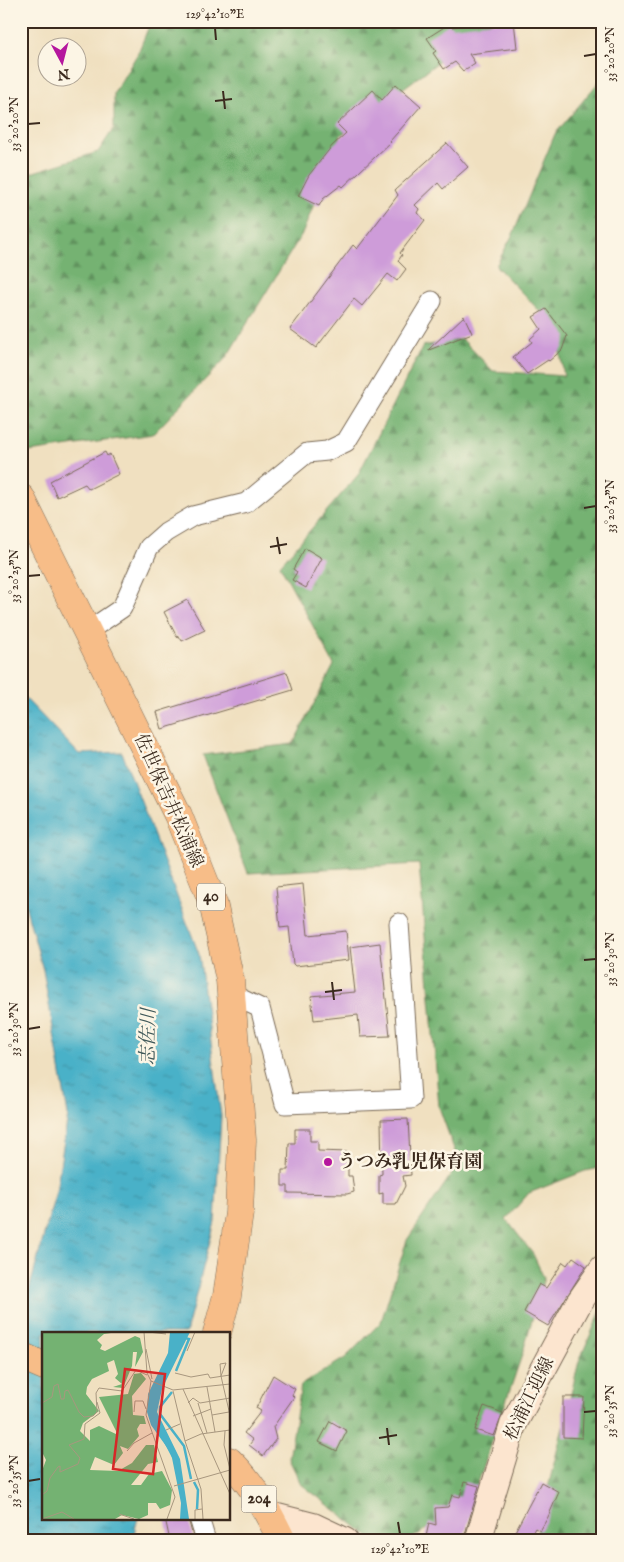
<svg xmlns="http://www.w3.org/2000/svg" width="624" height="1562" font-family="'IM FELL English','Noto Serif JP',serif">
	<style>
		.forest { fill: url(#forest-firs); stroke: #586e48 }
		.water { fill: url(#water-ripples); stroke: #426e73 }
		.building { fill: #ce9cd9 }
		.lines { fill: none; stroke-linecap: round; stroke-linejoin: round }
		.minor-casing { stroke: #7a6a57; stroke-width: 21 }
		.secondary-casing { stroke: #7a6a57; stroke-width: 28 }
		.primary-casing { stroke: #7a6a57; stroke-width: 29 }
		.trunk-casing { stroke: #7a6a57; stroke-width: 29 }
		.minor { stroke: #fff; stroke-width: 19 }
		.secondary { stroke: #fce5cf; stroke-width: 26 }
		.primary { stroke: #f7bd88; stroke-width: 28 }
		.trunk { stroke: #f7bd88; stroke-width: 28 }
		.ticks { fill: none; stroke: #3b2a1e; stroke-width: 2 }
		.poi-dot { fill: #b5179e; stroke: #fcf5e5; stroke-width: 2 }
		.labels { text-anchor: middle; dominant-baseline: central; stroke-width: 5; stroke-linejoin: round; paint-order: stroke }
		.shield { fill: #fcf5e5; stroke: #75675a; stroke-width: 1 }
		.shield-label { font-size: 16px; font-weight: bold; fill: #3b2a1e }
		.street-label { font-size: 18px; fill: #3b2a1e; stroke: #fcf5e5 }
		.poi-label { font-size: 18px; font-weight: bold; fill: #3b2a1e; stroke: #fcf5e5; text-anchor: start }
		.water-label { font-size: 19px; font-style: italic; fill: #40595a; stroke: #fcf5e5 }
		.inset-river { fill: none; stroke: #49b1c8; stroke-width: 2.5 }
		.inset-road { fill: none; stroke: #a8977f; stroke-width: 1 }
		.view { fill: #d62828; fill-opacity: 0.15; stroke: #d62828; stroke-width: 2.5 }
		.inset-edge { fill: none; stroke: #3b2a1e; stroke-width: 2.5 }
		.neatline { fill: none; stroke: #3b2a1e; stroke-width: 2 }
		.ticks-label { font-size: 12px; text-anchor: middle; fill: #3b2a1e }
	</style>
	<defs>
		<pattern id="forest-firs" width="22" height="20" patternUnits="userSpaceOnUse" patternTransform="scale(1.25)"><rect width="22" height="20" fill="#74b272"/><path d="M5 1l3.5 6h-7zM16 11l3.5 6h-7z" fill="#60915d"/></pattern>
		<pattern id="water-ripples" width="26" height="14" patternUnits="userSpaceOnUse" patternTransform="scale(1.25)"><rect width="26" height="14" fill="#49b1c8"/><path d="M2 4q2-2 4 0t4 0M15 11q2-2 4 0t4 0" fill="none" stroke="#3e90a2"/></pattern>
	</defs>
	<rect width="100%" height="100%" fill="#fcf5e5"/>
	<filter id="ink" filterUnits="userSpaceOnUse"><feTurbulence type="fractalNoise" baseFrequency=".02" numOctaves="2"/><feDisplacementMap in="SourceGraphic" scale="10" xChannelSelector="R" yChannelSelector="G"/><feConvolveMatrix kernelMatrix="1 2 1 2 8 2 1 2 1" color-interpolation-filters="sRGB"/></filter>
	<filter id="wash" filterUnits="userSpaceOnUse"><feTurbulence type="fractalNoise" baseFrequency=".0096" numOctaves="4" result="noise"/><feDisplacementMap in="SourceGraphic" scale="20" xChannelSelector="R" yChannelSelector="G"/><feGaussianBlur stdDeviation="1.12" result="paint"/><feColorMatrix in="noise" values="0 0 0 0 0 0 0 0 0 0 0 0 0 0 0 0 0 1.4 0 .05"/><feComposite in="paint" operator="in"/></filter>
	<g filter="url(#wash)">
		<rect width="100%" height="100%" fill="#f0e0c0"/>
		<!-- forest -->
		<g class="forest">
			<path d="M151,21H493L341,135L303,232L226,358L153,434L29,452L21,430V176L98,152L114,128V93L138,53Z"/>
			<path d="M603,77V1167L585,1171L529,1193L506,1219L533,1254L544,1278L522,1355L471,1503L412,1538L375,1541L301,1484L289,1459L301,1385L345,1358L381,1322L407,1240L459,1163L439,1107L419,864L248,873L203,755L293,744L334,665L280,565L358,475L423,346L462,339L493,371L564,376L556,328L496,266L514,232L555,134Z"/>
			<path d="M603,1306V1541H535L579,1361Z"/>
		</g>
		<!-- water -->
		<path class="water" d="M21,694L79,754L122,752L199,954L221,1116L215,1222L186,1333H44V1518H138L132,1541H21V1320L56,1191L68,1115L43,970L21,890Z"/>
		<g id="blocks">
			<!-- building -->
			<g class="building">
				<path d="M504,21H514L517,48L469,54L475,63L463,71L455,62L444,69L433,53L436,51L427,38L449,24L452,27Z"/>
				<path d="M396,84L421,106L390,141L391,142L343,187L341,185L323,199L319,206L298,196L309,175L332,146L346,133L337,124L373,90L382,100Z"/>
				<path d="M447,143L468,167L443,189L438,183L415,205L419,209L417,213L425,220L400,253L402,255L398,261L406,269L397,281L388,274L362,306L354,299L316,348L290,329L353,245L357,249L398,195L395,190Z"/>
				<path d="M546,309L567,336L562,350L549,361L548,360L527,374L513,357L532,342L530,339L541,329L533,317Z"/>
				<path d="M464,316L472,333L429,350V349Z"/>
				<path d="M105,452L107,456L110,454L119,474L89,489L85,484L57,497L50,481Z"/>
				<path d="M305,548L322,558L306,588L292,580L297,572L293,569Z"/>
				<path d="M187,600L205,630L182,641L179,636L177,637L164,612Z"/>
				<path d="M287,672L293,690L162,729L157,712Z"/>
				<path d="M303,884L308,935L346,931L349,960L295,966L293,964L289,927L280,928L276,887Z"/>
				<path d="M380,943L390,1036L360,1037L358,1015L314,1020L311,996L355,992L350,947Z"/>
				<path d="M408,1119L411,1175L403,1176L405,1186L396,1204H383V1193L379,1194V1175L382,1174L381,1120Z"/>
				<path d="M295,1129H310V1141H318V1151L348,1152V1176H352L354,1192L347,1194L288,1193V1186H282V1170H288L289,1143H295Z"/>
				<path d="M573,1257L586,1266L548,1326L524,1312L539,1284L546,1288L563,1262L567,1265Z"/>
				<path d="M273,1375L295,1389L292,1395L294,1397L273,1427L276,1439L263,1456L249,1445L253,1440L244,1433L261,1411L256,1408Z"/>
				<path d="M563,1397H584L582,1438L563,1437Z"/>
				<path d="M484,1406L503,1413L494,1436L475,1430Z"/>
				<path d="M330,1421L347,1431L337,1451L319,1442Z"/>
				<path d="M464,1482L479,1486L463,1541H425L429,1523L436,1525L435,1508L448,1507L452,1495L460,1497Z"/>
				<path d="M541,1482L559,1492L548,1517L540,1531L535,1528L528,1541H510Z"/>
				<path d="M165,1518H188L194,1541H170Z"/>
			</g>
		</g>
	</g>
	<g filter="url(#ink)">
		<use href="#blocks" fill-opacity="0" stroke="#7a6a57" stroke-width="1"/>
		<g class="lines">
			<defs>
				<g id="minor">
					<path d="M88,631L122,608L149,547L166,532L193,516L246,503L307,453L327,451L346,442L432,301"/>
					<path d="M231,994L260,1008L285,1104L411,1099L399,923"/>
					<path d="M199,1518L206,1541"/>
				</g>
				<g id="secondary">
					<path d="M270,1515L313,1526L345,1541"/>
					<path d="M478,1541L513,1425L578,1304L603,1268"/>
				</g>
				<path id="primary" d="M21,498L178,815L213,903L230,980L242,1140L239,1213L227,1296L217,1333"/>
				<g id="trunk">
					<path d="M21,1356L44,1366"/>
					<path d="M229,1461C252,1482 269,1513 282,1541"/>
				</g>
			</defs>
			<!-- minor casing -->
			<use href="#minor" class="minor-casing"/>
			<!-- secondary casing -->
			<use href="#secondary" class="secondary-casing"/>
			<!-- primary casing -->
			<use href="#primary" class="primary-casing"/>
			<!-- trunk casing -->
			<use href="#trunk" class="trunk-casing"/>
			<!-- minor -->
			<use href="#minor" class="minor"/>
			<!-- secondary -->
			<use href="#secondary" class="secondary"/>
			<!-- primary -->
			<use href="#primary" class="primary"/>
			<!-- trunk -->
			<use href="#trunk" class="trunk"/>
		</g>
	</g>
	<!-- ticks -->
	<path class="ticks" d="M215,28L216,40M584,56L596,54M223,91L225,109M215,101L232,99M28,124L40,123M584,508L596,506M277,537L280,554M270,547L287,544M28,576L40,575M584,960L596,959M332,982L334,1000M325,992L342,990M28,1029L40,1027M584,1412L596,1411M387,1428L389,1445M379,1438L397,1435M28,1481L40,1479M398,1522L400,1534"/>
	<!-- markers -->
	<circle class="poi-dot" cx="328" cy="1162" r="5"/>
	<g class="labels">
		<!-- shield labels -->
		<g class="shield">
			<rect x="197" y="883.5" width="28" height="27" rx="4"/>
			<rect x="241.5" y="1485.5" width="35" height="27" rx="4"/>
		</g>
		<g class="shield-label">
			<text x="211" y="897">40</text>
			<text x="259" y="1499">204</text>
		</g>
		<!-- street labels -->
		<g class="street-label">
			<text transform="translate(168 801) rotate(66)">佐世保吉井松浦線</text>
			<text transform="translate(530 1399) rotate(-64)">松浦江迎線</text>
		</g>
		<!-- poi labels -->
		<g class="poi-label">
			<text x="338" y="1162">うつみ乳児保育園</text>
		</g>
		<!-- water labels -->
		<g class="water-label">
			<text transform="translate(149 1037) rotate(-89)">志佐川</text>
		</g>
	</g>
	<!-- overview -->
	<g transform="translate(42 1332)">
		<rect width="188" height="188" fill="#f0e0c0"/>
		<path d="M0,0H76L62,2L55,8L60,13L58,17L63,19L93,4L98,6L101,20L93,35L95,20H91L90,34L81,56L71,55L80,52L73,46L76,42L72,28L65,31L67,39L50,47L45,55L44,62L57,79L41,91L38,99L48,109V98L57,94L76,103L57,65L86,62L92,42L99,41L104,47L90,64L91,83L102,84L104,92H98L95,97L97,104L86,117L78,114L81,121L72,133L53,125L48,138L76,139L90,131L104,113H112L116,130L106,132L89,153H99L107,142L120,139L130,158L128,173L118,177L114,171H106V183L97,187L80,183L73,187H0V139L4,128L0,120Z" fill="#74b272"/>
		<path d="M128,0H148L120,57L115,80L138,127L147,187H138L139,171L129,121L109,93L105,80L106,62L126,21Z" fill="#49b1c8"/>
		<path class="inset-river" d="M134,39L147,7L143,6M130,60L118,75V82L142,114L149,147M119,102L131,125M152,150L156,158L155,177"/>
		<path class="inset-road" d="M102,0L105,41L109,49L131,58L188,52M106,0L124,2M104,17L110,47M145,19L153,0M133,41L149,45L166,42L168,46L188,43M179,44L184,31L178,32L179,44L181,53L188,83M109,49L104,83L133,165L125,187M165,55L173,100M141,57L188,162M131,59L143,109M0,71L10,65L12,54L16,52L19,67H22L23,59L26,58L37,80L42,85L51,84L55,80L54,61L57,56L80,59L94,38L105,43M146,71L151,66L158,71L188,66M156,71L165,101M92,80L93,69H101L104,77M170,83L187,80M151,84L169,77M124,98L138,92M183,99L182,113L188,137M85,119L92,111L110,101M132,154L188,138M0,163L5,159L8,146L16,135L18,134V140L36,132L38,126L27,113L42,107L43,92L58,81L55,70M77,182L92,187M0,187L20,180L32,187M153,187V178L160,177M161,187L159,157L143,109L159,102L188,98"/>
		<path class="view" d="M83,37L123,42L111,142L71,137Z"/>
		<rect width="188" height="188" class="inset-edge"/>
	</g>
	<!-- margin -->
	<rect width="624" height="1562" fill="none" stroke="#fcf5e5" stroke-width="55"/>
	<!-- north arrow -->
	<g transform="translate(62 62) rotate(173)"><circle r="24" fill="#fcf5e5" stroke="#afa495"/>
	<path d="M0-4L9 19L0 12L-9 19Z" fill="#b5179e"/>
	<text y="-8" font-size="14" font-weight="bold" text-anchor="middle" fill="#3b2a1e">N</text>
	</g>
	<rect x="28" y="28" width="568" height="1506" class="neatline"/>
	<g class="ticks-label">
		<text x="215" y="18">129°42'10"E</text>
		<text transform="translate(610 54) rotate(-90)" y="4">33°20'20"N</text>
		<text transform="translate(14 124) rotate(-90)" y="4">33°20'20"N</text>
		<text transform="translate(610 506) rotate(-90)" y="4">33°20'25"N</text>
		<text transform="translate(14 576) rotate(-90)" y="4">33°20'25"N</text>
		<text transform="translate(610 959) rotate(-90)" y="4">33°20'30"N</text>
		<text transform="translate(14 1029) rotate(-90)" y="4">33°20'30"N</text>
		<text transform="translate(610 1411) rotate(-90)" y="4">33°20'35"N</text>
		<text transform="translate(14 1481) rotate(-90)" y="4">33°20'35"N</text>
		<text x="400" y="1553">129°42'10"E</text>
	</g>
</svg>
